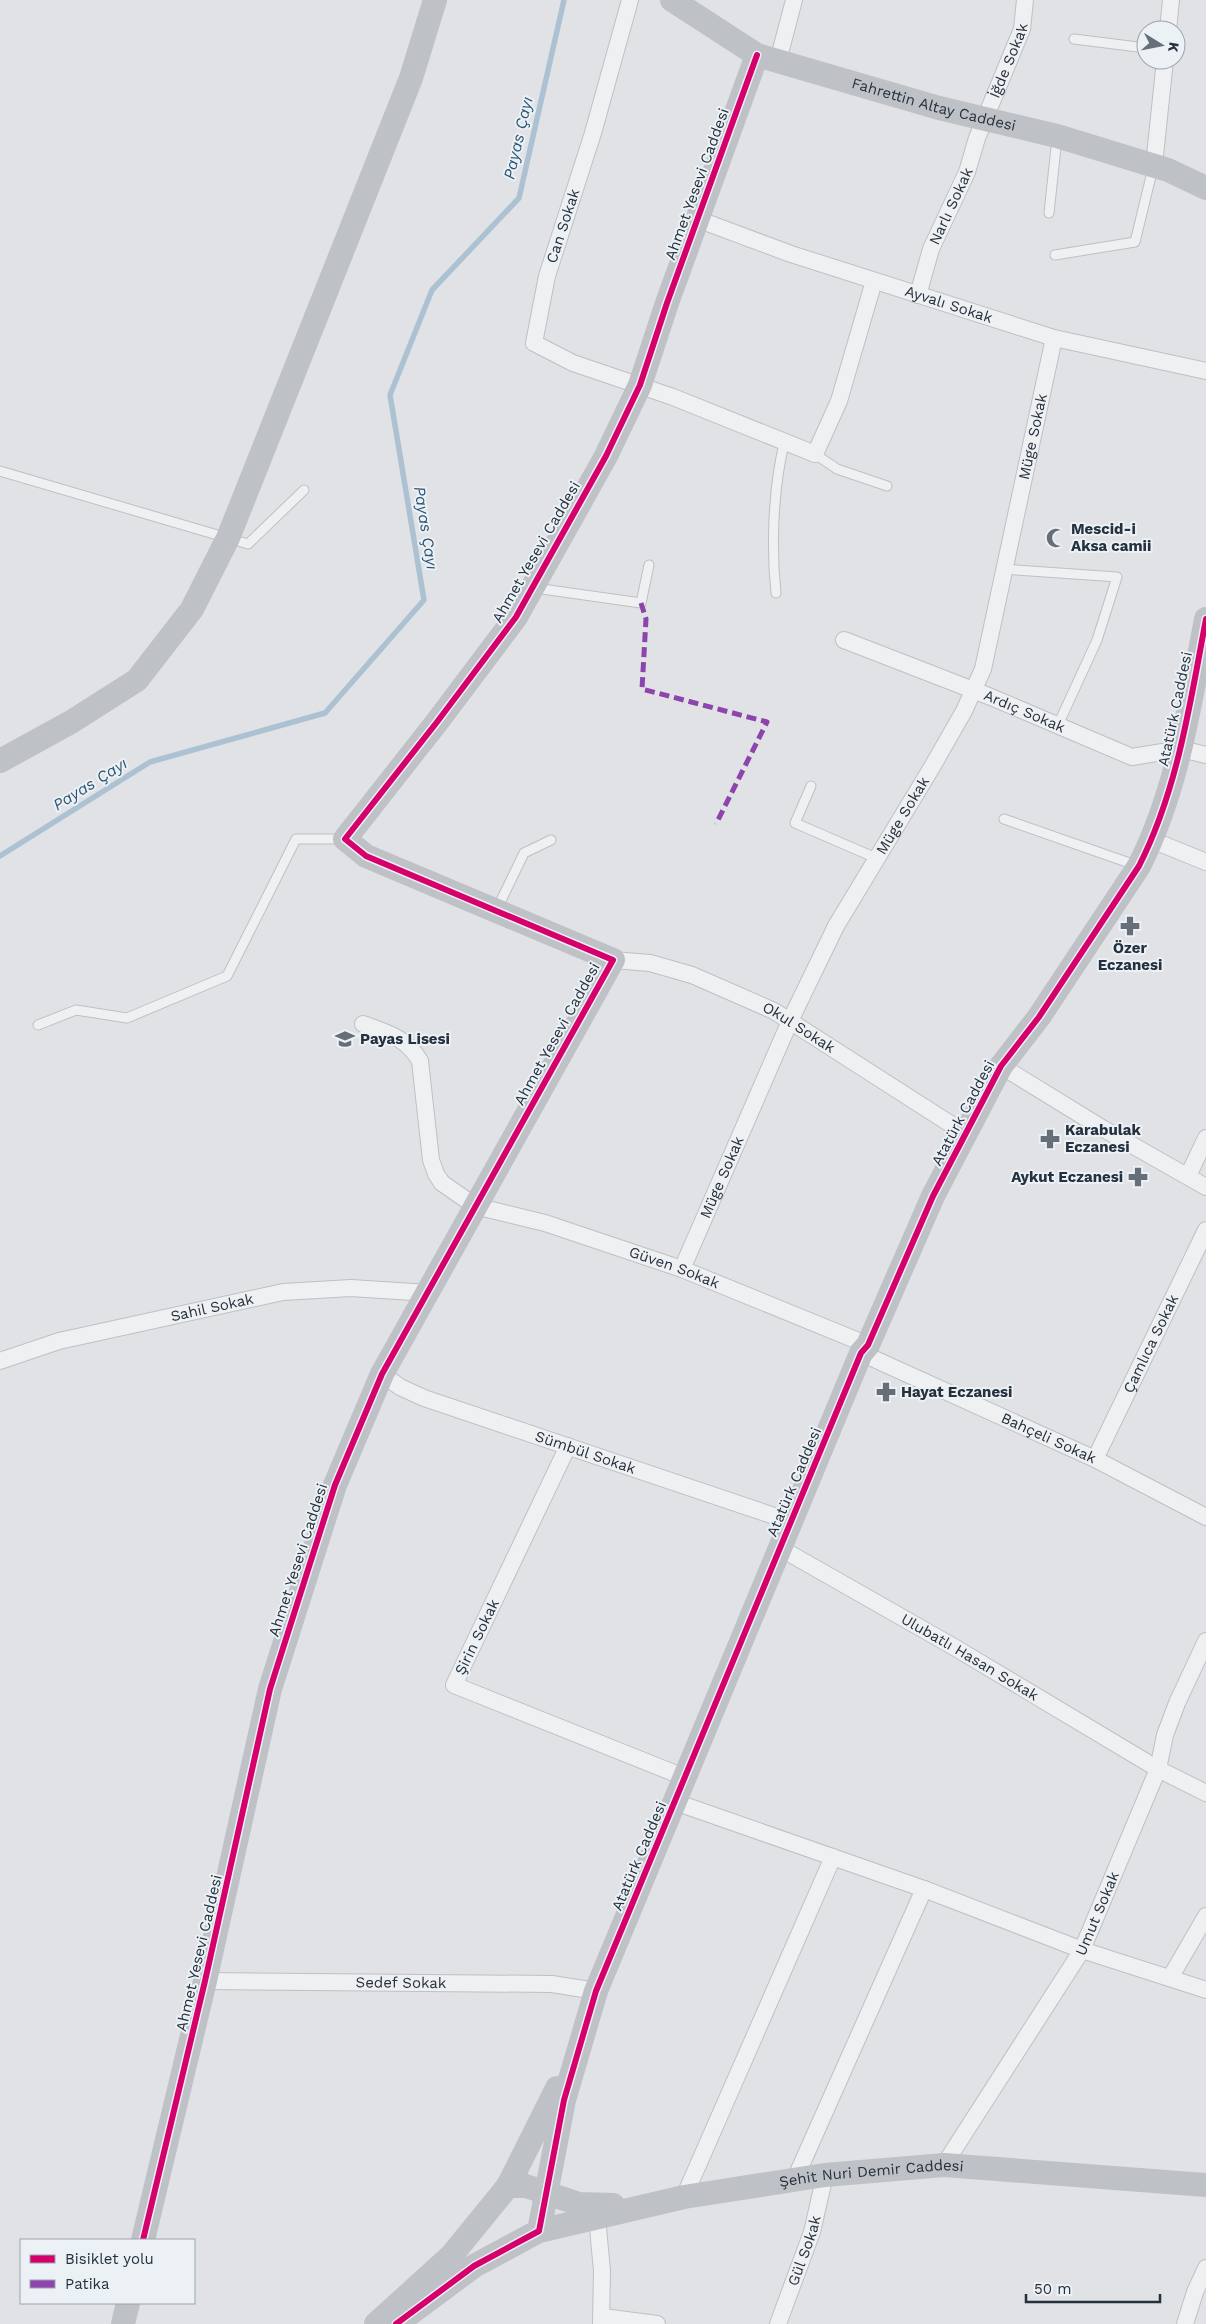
<svg xmlns="http://www.w3.org/2000/svg" width="1206" height="2324" font-family="'Work Sans',sans-serif">
	<style>
		.lines { fill: none; stroke-linecap: round; stroke-linejoin: round }
		.stream { stroke: #acc2d3; stroke-width: 5.5 }
		.lane-casing { stroke: #bec0c3; stroke-width: 11 }
		.street-casing { stroke: #bec0c3; stroke-width: 18 }
		.lane { stroke: #eff0f2; stroke-width: 9 }
		.street { stroke: #eff0f2; stroke-width: 16 }
		.secondary { stroke: #bec1c5; stroke-width: 24 }
		.quiet { stroke: #8e44ad; stroke-width: 5; stroke-dasharray: 10 5; stroke-linecap: butt }
		.cycleway-casing { stroke: #ecf1f5; stroke-width: 9 }
		.cycleway { stroke: #d6006c; stroke-width: 6 }
		.labels { text-anchor: middle; dominant-baseline: central; stroke-width: 4; stroke-linejoin: round; paint-order: stroke }
		.street-label { font-size: 15px; fill: #25313f; stroke: #ecf1f5 }
		.poi-label { font-size: 15px; font-weight: bold; fill: #25313f; stroke: #ecf1f5; text-anchor: start }
		.water-label { font-size: 16px; font-style: italic; fill: #2d5576; stroke: #ecf1f5 }
	</style>
	<rect width="100%" height="100%" fill="#e0e2e5"/>
	<g class="lines">
		<!-- stream -->
		<path class="stream" d="M0,856L150,762L325,713L424,600L390,395L432,290L519,198L564,0"/>
		<defs>
			<g id="lane">
				<path d="M1074,39L1146,48"/>
				<path d="M1049,213L1057,138"/>
				<path d="M1055,255L1135,242L1153,168"/>
				<path d="M815,454L837,469L887,486"/>
				<path d="M0,471L248,544L304,490"/>
				<path d="M1003,569L1117,577L1097,640L1058,725"/>
				<path d="M535,588L641,603L649,565"/>
				<path d="M776,593C771,547 773,486 785,440"/>
				<path d="M811,786L795,823L876,858"/>
				<path d="M1004,819L1138,866"/>
				<path d="M496,911L524,853L551,840"/>
				<path d="M38,1025L76,1010L127,1018L227,976L296,839H344"/>
			</g>
			<g id="street">
				<path d="M630,0L593,133L547,276L534,343L573,363L673,397L815,454L839,401L874,281"/>
				<path d="M1168,30L1171,0"/>
				<path d="M778,61L794,0"/>
				<path d="M1154,165L1165,60"/>
				<path id="s1" d="M697,219L791,254L1054,338L1206,371"/>
				<path id="s2" d="M918,295L931,249L967,172L977,138L1022,29L1025,0"/>
				<path id="s3" d="M844,640L991,697L1132,757L1181,749L1206,755"/>
				<path d="M1152,840L1206,862"/>
				<path id="s4" d="M613,960L650,963L692,975L774,1011L966,1134"/>
				<path id="s5" d="M363,1024C387,1033 406,1037 420,1061L431,1160L436,1174L442,1183L475,1206L545,1223L682,1269L868,1345"/>
				<path d="M1001,1066L1102,1128L1206,1187"/>
				<path d="M1188,1176L1206,1138"/>
				<path id="s6" d="M682,1269L790,1021L836,926L932,767L964,711L983,669L1054,338"/>
				<path id="s7" d="M861,1353L1095,1459L1206,1517"/>
				<path id="s8" d="M0,1361L59,1341L283,1292L351,1288L428,1293"/>
				<path id="s9" d="M382,1374L400,1387L424,1398L792,1522"/>
				<path d="M568,1446L454,1685L684,1777"/>
				<path id="s10" d="M1095,1459L1206,1230"/>
				<path id="s11" d="M780,1548L954,1647L1158,1769L1206,1793"/>
				<path d="M675,1802L924,1889L1082,1950L1206,1990"/>
				<path d="M1170,1978L1206,1916"/>
				<path id="s12" d="M205,1981L552,1984L596,1991"/>
				<path id="s13" d="M944,2165L1082,1950L1158,1769L1165,1735L1177,1703L1206,1641"/>
				<path d="M795,2179L924,1889"/>
				<path d="M684,2197L833,1857"/>
				<path d="M597,2217L602,2271L601,2324"/>
				<path d="M603,2317L657,2324"/>
				<path id="s14" d="M778,2324L812,2232L825,2175"/>
				<path d="M1185,2324L1195,2292L1206,2268"/>
			</g>
		</defs>
		<!-- lane casing -->
		<use href="#lane" class="lane-casing"/>
		<!-- street casing -->
		<use href="#street" class="street-casing"/>
		<!-- lane -->
		<use href="#lane" class="lane"/>
		<!-- street -->
		<use href="#street" class="street"/>
		<!-- secondary -->
		<g class="secondary">
			<path id="s15" d="M672,0L757,55L939,108L1057,136L1168,170L1206,188"/>
			<path d="M0,761L71,722L137,680L192,609L228,538L324,297L411,78L435,0"/>
			<path d="M508,2186H526L579,2204L613,2205"/>
			<path id="s16" d="M539,2231L684,2197L825,2175L944,2165L1206,2185"/>
			<path d="M143,2240L205,1981L270,1689L335,1485L382,1374L613,960L366,856L345,839L437,722L516,617L606,456L640,385L667,303L757,55"/>
			<path d="M123,2324L128,2303"/>
			<path d="M376,2324L451,2256L508,2186L557,2088"/>
			<path d="M396,2324L474,2266L539,2231L564,2100L596,1991L861,1353L868,1345L933,1196L1001,1066L1039,1017L1139,866C1178,789 1190,703 1206,619"/>
		</g>
		<!-- quiet -->
		<path class="quiet" d="M641,603L646,619L642,689L767,722L716,824"/>
		<defs>
			<g id="cycleway">
				<path d="M143,2240L205,1981L270,1689L335,1485L382,1374L613,960L366,856L345,839L437,722L516,617L606,456L640,385L667,303L757,55"/>
				<path d="M396,2324L474,2266L539,2231L564,2100L596,1991L861,1353L868,1345L933,1196L1001,1066L1039,1017L1139,866C1178,789 1190,703 1206,619"/>
			</g>
		</defs>
		<!-- cycleway casing -->
		<use href="#cycleway" class="cycleway-casing"/>
		<!-- cycleway -->
		<use href="#cycleway" class="cycleway"/>
	</g>
	<!-- icons -->
	<defs>
		<symbol id="mosque-bare" viewBox="-9 -9 18 18"><path d="M3.5-4.9A6 6 0 1 0 3.5 4.9A5 5 0 1 1 3.5-4.9Z" fill="#666f79" stroke="#ecf1f5" stroke-width="2.5" paint-order="stroke"/></symbol>
		<symbol id="pharmacy-bare" viewBox="-9 -9 18 18"><path d="M-2-6h4v4h4v4h-4v4h-4v-4h-4v-4h4Z" fill="#666f79" stroke="#ecf1f5" stroke-width="2.5" paint-order="stroke"/></symbol>
		<symbol id="school-bare" viewBox="-9 -9 18 18"><path d="M0-5L7-2L0 1L-7-2ZM-4 1L0 2.5L4 1V4Q0 6-4 4Z" fill="#666f79" stroke="#ecf1f5" stroke-width="2.5" paint-order="stroke"/></symbol>
	</defs>
	<g fill-rule="evenodd">
		<use href="#mosque-bare" x="1042" y="524" width="28" height="28"/>
		<use href="#pharmacy-bare" x="1116" y="912" width="28" height="28"/>
		<use href="#school-bare" x="331" y="1025" width="28" height="28"/>
		<use href="#pharmacy-bare" x="1036" y="1125" width="28" height="28"/>
		<use href="#pharmacy-bare" x="1124" y="1163" width="28" height="28"/>
		<use href="#pharmacy-bare" x="872" y="1378" width="28" height="28"/>
	</g>
	<g class="labels">
		<!-- street labels -->
		<g class="street-label">
			<text stroke="none"><textPath href="#s2" startOffset="252">İğde Sokak</textPath></text>
			<text stroke="none"><textPath href="#s15" startOffset="285">Fahrettin Altay Caddesi</textPath></text>
			<text transform="translate(697 184) rotate(-70)">Ahmet Yesevi Caddesi</text>
			<text stroke="none"><textPath href="#s2" startOffset="95">Narlı Sokak</textPath></text>
			<text transform="translate(563 226) rotate(-72)">Can Sokak</text>
			<text stroke="none"><textPath href="#s1" startOffset="266">Ayvalı Sokak</textPath></text>
			<text stroke="none"><textPath href="#s6" startOffset="910">Müge Sokak</textPath></text>
			<text transform="translate(536 552) rotate(-60)">Ahmet Yesevi Caddesi</text>
			<text transform="translate(1175 709) rotate(-78)">Atatürk Caddesi</text>
			<text stroke="none"><textPath href="#s3" startOffset="194">Ardıç Sokak</textPath></text>
			<text stroke="none"><textPath href="#s6" startOffset="505">Müge Sokak</textPath></text>
			<text stroke="none"><textPath href="#s4" startOffset="200">Okul Sokak</textPath></text>
			<text transform="translate(557 1034) rotate(-61)">Ahmet Yesevi Caddesi</text>
			<text transform="translate(963 1113) rotate(-62)">Atatürk Caddesi</text>
			<text stroke="none"><textPath href="#s6" startOffset="100">Müge Sokak</textPath></text>
			<text stroke="none"><textPath href="#s5" startOffset="444">Güven Sokak</textPath></text>
			<text stroke="none"><textPath href="#s8" startOffset="219">Sahil Sokak</textPath></text>
			<text stroke="none"><textPath href="#s10" startOffset="128">Çamlıca Sokak</textPath></text>
			<text stroke="none"><textPath href="#s7" startOffset="206">Bahçeli Sokak</textPath></text>
			<text stroke="none"><textPath href="#s9" startOffset="219">Sümbül Sokak</textPath></text>
			<text transform="translate(794 1482) rotate(-67)">Atatürk Caddesi</text>
			<text transform="translate(298 1560) rotate(-72)">Ahmet Yesevi Caddesi</text>
			<text transform="translate(477 1637) rotate(-64)">Şirin Sokak</text>
			<text stroke="none"><textPath href="#s11" startOffset="219">Ulubatlı Hasan Sokak</textPath></text>
			<text transform="translate(639 1856) rotate(-67)">Atatürk Caddesi</text>
			<text stroke="none"><textPath href="#s13" startOffset="295">Umut Sokak</textPath></text>
			<text transform="translate(199 1953) rotate(-77)">Ahmet Yesevi Caddesi</text>
			<text stroke="none"><textPath href="#s12" startOffset="196">Sedef Sokak</textPath></text>
			<text stroke="none"><textPath href="#s16" startOffset="338">Şehit Nuri Demir Caddesi</textPath></text>
			<text stroke="none"><textPath href="#s14" startOffset="78">Gül Sokak</textPath></text>
		</g>
		<!-- poi labels -->
		<g class="poi-label">
			<text x="1071" y="529">Mescid-i<tspan x="1071" dy="17">Aksa camii</tspan></text>
			<text x="1130" y="948" text-anchor="middle">Özer<tspan x="1130" dy="17">Eczanesi</tspan></text>
			<text x="360" y="1039">Payas Lisesi</text>
			<text x="1065" y="1130">Karabulak<tspan x="1065" dy="17">Eczanesi</tspan></text>
			<text x="1123" y="1177" text-anchor="end">Aykut Eczanesi</text>
			<text x="901" y="1392">Hayat Eczanesi</text>
		</g>
		<!-- water labels -->
		<g class="water-label">
			<text transform="translate(518 138) rotate(-77)">Payas Çayı</text>
			<text transform="translate(426 528) rotate(81)">Payas Çayı</text>
			<text transform="translate(90 784) rotate(-32)">Payas Çayı</text>
		</g>
	</g>
	<!-- legend -->
	<rect x="20" y="2239" width="175" height="65" fill="#ecf1f5" stroke="#9ca4ac"/>
	<rect x="30" y="2255" width="25" height="8" fill="#d6006c" stroke="#9ca4ac"/>
	<text x="65" y="2264" font-size="15" fill="#25313f">Bisiklet yolu</text>
	<rect x="30" y="2280" width="25" height="8" fill="#8e44ad" stroke="#9ca4ac"/>
	<text x="65" y="2289" font-size="15" fill="#25313f">Patika</text>
	<!-- north arrow -->
	<g transform="translate(1161 45) rotate(100)"><circle r="24" fill="#ecf1f5" stroke="#9ca4ac"/>
	<path d="M0-4L9 19L0 12L-9 19Z" fill="#666f79"/>
	<text y="-8" font-size="14" font-weight="bold" text-anchor="middle" fill="#25313f">K</text>
	</g>
	<!-- scale -->
	<path d="M1026 2294v8h134v-8" fill="none" stroke="#25313f" stroke-width="2.5"/>
	<text x="1034" y="2294" font-size="15" fill="#25313f" stroke="#ecf1f5" stroke-width="4" paint-order="stroke">50 m</text>
</svg>
